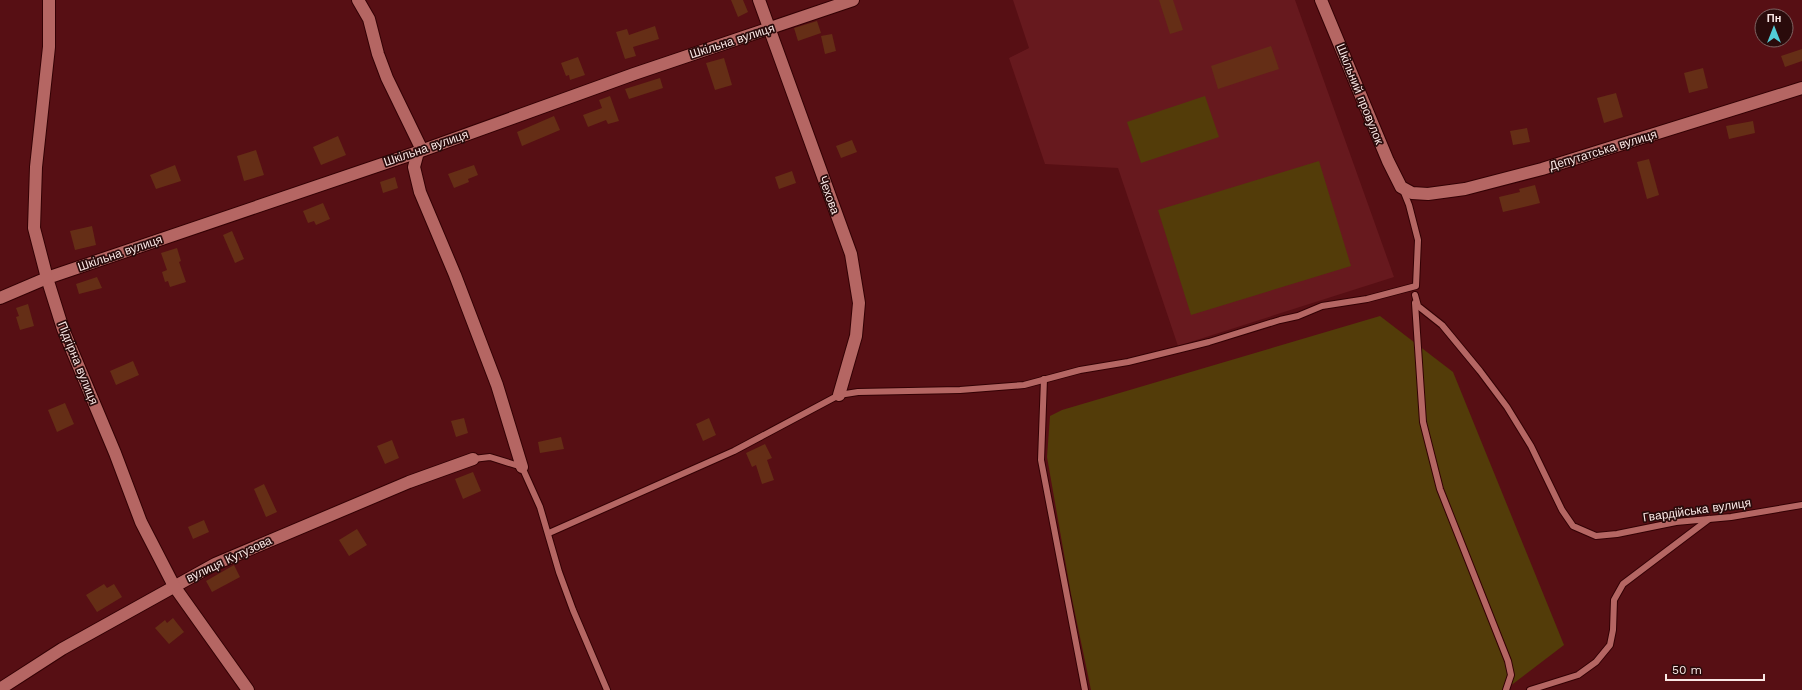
<svg xmlns="http://www.w3.org/2000/svg" width="1802" height="690" font-family="'Work Sans',sans-serif">
	<style>
		.built { fill: #67191e }
		.green { fill: #533c09 }
		.building { fill: #652e16 }
		.lines { fill: none; stroke-linecap: round; stroke-linejoin: round }
		.lane-casing { stroke: #330004; stroke-width: 8 }
		.street-casing { stroke: #330004; stroke-width: 14 }
		.secondary-casing { stroke: #330004; stroke-width: 14 }
		.lane { stroke: #b56663; stroke-width: 6 }
		.street { stroke: #b56663; stroke-width: 12 }
		.secondary { stroke: #b56663; stroke-width: 12 }
		.labels { text-anchor: middle; dominant-baseline: central; stroke-width: 3.5; stroke-linejoin: round; paint-order: stroke }
		.street-label { font-size: 12px; fill: #f9e7e5; stroke: #2a0b0b }
	</style>
	<rect width="100%" height="100%" fill="#570f14"/>
	<!-- built -->
	<path class="built" d="M1013,0H1295L1394,277L1178,346L1118,168L1045,164L1009,58L1029,48Z"/>
	<!-- green -->
	<g class="green">
		<path d="M1205,96L1219,137L1141,163L1127,122Z"/>
		<path d="M1319,161L1351,266L1191,315L1158,210Z"/>
		<path d="M1380,316L1453,372L1564,645L1505,690H1091L1071,594L1047,457L1050,416L1062,410Z"/>
	</g>
	<!-- building -->
	<g class="building">
		<path d="M731,0H743L748,12L738,17Z"/>
		<path d="M1159,0H1173L1183,30L1170,34Z"/>
		<path d="M817,21L821,33L798,41L794,28Z"/>
		<path d="M655,26L659,39L633,47L636,56L625,59L616,32L627,29L629,35Z"/>
		<path d="M832,34L836,51L825,54L821,36Z"/>
		<path d="M1271,46L1279,69L1218,89L1211,66Z"/>
		<path d="M1802,49V61L1785,67L1781,56Z"/>
		<path d="M578,57L585,75L570,80L569,75L566,76L561,63Z"/>
		<path d="M724,58L732,85L715,90L706,63Z"/>
		<path d="M1703,68L1708,88L1689,93L1684,73Z"/>
		<path d="M660,78L663,88L629,99L625,89Z"/>
		<path d="M1616,93L1623,117L1604,123L1597,98Z"/>
		<path d="M610,96L619,121L608,124L606,120L588,127L583,115L602,108L599,100Z"/>
		<path d="M554,116L560,130L522,146L517,132Z"/>
		<path d="M1753,121L1755,133L1729,139L1726,126Z"/>
		<path d="M1527,128L1530,142L1513,145L1510,131Z"/>
		<path d="M338,136L346,155L321,165L313,147Z"/>
		<path d="M852,140L857,152L841,158L836,146Z"/>
		<path d="M256,150L264,175L244,181L237,156Z"/>
		<path d="M1649,159L1659,195L1647,199L1637,162Z"/>
		<path d="M175,165L181,181L156,189L150,175Z"/>
		<path d="M474,165L478,175L468,179L469,182L454,188L448,174Z"/>
		<path d="M792,171L796,183L779,189L775,177Z"/>
		<path d="M395,177L398,188L383,193L380,182Z"/>
		<path d="M1535,185L1540,203L1503,212L1499,197L1520,192L1519,189Z"/>
		<path d="M323,203L330,219L316,225L314,221L308,223L303,211Z"/>
		<path d="M92,226L96,245L75,250L70,231Z"/>
		<path d="M232,231L244,259L235,263L223,235Z"/>
		<path d="M177,248L181,261L179,262L186,282L170,287L168,281L165,282L162,272L167,270L161,253Z"/>
		<path d="M97,277L102,288L79,294L76,284Z"/>
		<path d="M28,304L34,326L20,330L16,317L19,316L16,308Z"/>
		<path d="M133,361L139,375L116,385L110,371Z"/>
		<path d="M65,403L74,424L57,432L48,410Z"/>
		<path d="M464,418L468,433L456,437L451,421Z"/>
		<path d="M709,418L716,435L703,441L696,424Z"/>
		<path d="M561,437L564,449L540,453L538,442Z"/>
		<path d="M392,440L399,458L385,464L377,446Z"/>
		<path d="M765,444L772,458L767,460L774,480L762,484L756,465L752,467L746,453Z"/>
		<path d="M473,472L481,491L463,499L455,479Z"/>
		<path d="M264,484L277,512L266,517L254,489Z"/>
		<path d="M204,520L209,532L193,539L188,527Z"/>
		<path d="M357,529L367,545L349,556L339,540Z"/>
		<path d="M234,565L240,577L212,592L206,581Z"/>
		<path d="M104,584L107,588L114,584L122,597L97,612L86,595Z"/>
		<path d="M173,618L184,632L169,644L155,628L165,620L167,623Z"/>
	</g>
	<g class="lines">
		<defs>
			<g id="lane">
				<path d="M1415,295L1418,306L1442,325L1480,371L1507,407L1531,446L1562,510L1573,526L1596,536L1617,534L1676,522L1731,517L1802,505"/>
				<path d="M1415,303L1423,422L1440,489L1508,661L1511,675L1506,690"/>
				<path d="M1044,379L1041,460L1085,690"/>
				<path d="M473,459L490,457L522,467L540,507L559,572L573,610L607,690"/>
				<path d="M549,533L734,451L839,395L858,392L960,390L1024,385L1080,370L1128,362L1209,342L1280,320L1298,316L1322,306L1367,299L1416,286L1418,240L1409,205L1403,190"/>
				<path d="M1530,690L1578,675L1596,662L1610,645L1613,630L1614,600L1623,584L1709,519"/>
			</g>
			<g id="street">
				<path d="M358,0L369,19L378,54L387,78L422,150"/>
				<path d="M759,0L851,254L859,303L856,336L839,395"/>
				<path d="M1321,0L1388,161L1401,187L1412,193L1428,194L1465,189L1542,169L1802,88"/>
				<path d="M418,152L414,167L420,192L455,275L497,385L522,467"/>
				<path d="M0,689L62,649L215,564L409,482L473,459"/>
				<path d="M248,690L174,586L141,522L115,453L63,329L47,278L418,152L634,74L853,0"/>
			</g>
			<path id="secondary" d="M0,298L47,278L34,228L36,167L49,47V0"/>
		</defs>
		<!-- lane casing -->
		<use href="#lane" class="lane-casing"/>
		<!-- street casing -->
		<use href="#street" class="street-casing"/>
		<!-- secondary casing -->
		<use href="#secondary" class="secondary-casing"/>
		<!-- lane -->
		<use href="#lane" class="lane"/>
		<!-- street -->
		<use href="#street" class="street"/>
		<!-- secondary -->
		<use href="#secondary" class="secondary"/>
	</g>
	<g class="labels">
		<!-- street labels -->
		<g class="street-label">
			<text transform="translate(732 41) rotate(-18)">Шкільна вулиця</text>
			<text transform="translate(1360 94) rotate(68)">Шкільний провулок</text>
			<text transform="translate(426 148) rotate(-19)">Шкільна вулиця</text>
			<text transform="translate(1603 150) rotate(-17)">Депутатська вулиця</text>
			<text transform="translate(829 195) rotate(70)">Чехова</text>
			<text transform="translate(120 253) rotate(-19)">Шкільна вулиця</text>
			<text transform="translate(78 363) rotate(68)">Підгірна вулиця</text>
			<text transform="translate(1697 510) rotate(-8)">Гвардійська вулиця</text>
			<text transform="translate(229 559) rotate(-25)">вулиця Кутузова</text>
		</g>
	</g>
	<!-- north arrow -->
	<g transform="translate(1774 28)"><circle r="19" fill="#2a0b0b" stroke="#7d6362"/>
	<path d="M0-3L7 15L0 10L-7 15Z" fill="#52ccd6"/>
	<text y="-6" font-size="11" font-weight="bold" text-anchor="middle" fill="#f9e7e5">Пн</text>
	</g>
	<!-- scale -->
	<path d="M1666 674v6h98v-6" fill="none" stroke="#f9e7e5" stroke-width="2"/>
	<text x="1672" y="674" font-size="12" fill="#f9e7e5" stroke="#2a0b0b" stroke-width="3" paint-order="stroke">50 m</text>
</svg>
